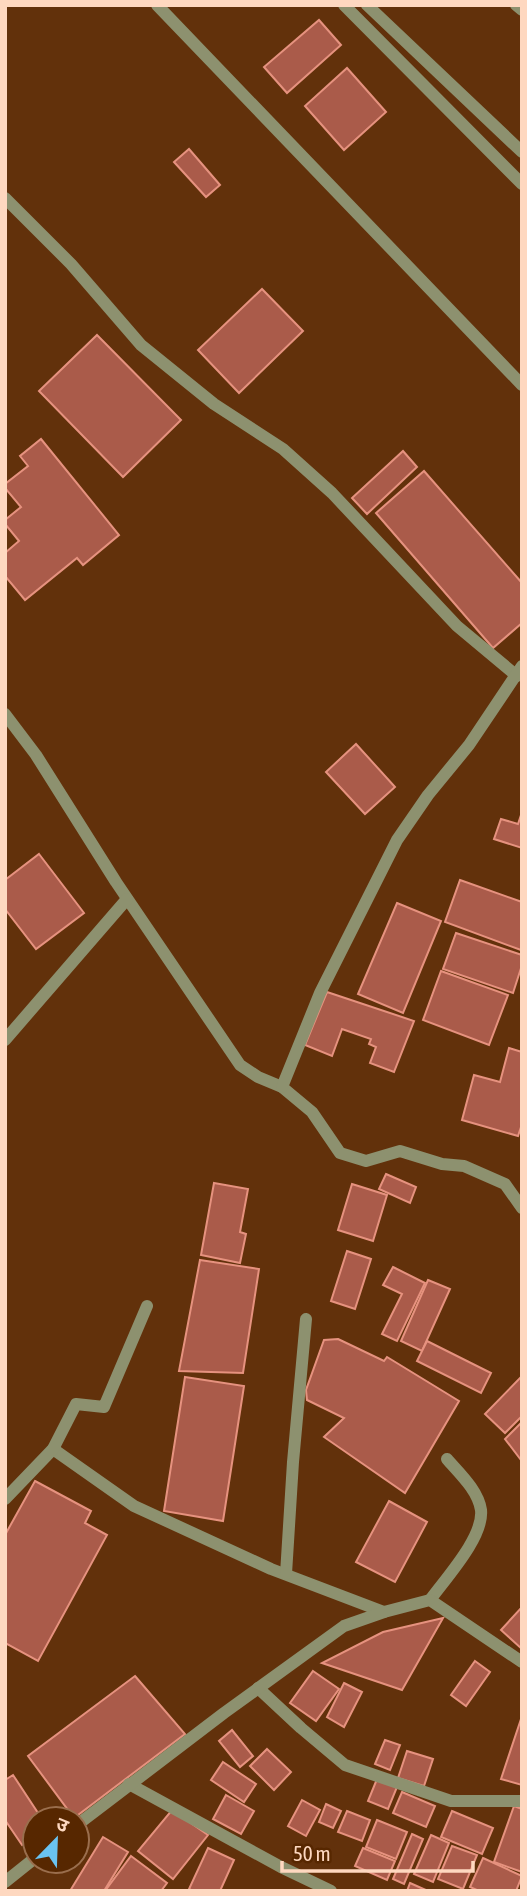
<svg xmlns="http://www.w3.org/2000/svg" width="527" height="1896" font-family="'Asap Condensed','Noto Sans Devanagari',sans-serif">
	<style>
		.building { fill: #aa5b4a; stroke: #e6927f; stroke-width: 2 }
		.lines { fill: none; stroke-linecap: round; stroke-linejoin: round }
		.minor { stroke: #8d916f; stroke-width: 12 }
	</style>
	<rect width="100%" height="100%" fill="#62310b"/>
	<!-- building -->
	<g class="building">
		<path d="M319,20L341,45L287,93L264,67Z"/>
		<path d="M347,68L386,112L344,150L305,106Z"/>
		<path d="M189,149L220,185L206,197L174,162Z"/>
		<path d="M262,289L303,331L239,393L198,350Z"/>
		<path d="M97,335L181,420L123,477L39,391Z"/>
		<path d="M41,439L119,535L83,565L77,558L25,600L5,576V553L19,541L5,524V520L21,507L5,488V484L28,466L20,456Z"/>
		<path d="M403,451L417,467L367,514L352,498Z"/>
		<path d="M424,471L522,583V623L493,648L376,513Z"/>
		<path d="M356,744L395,787L365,814L326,772Z"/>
		<path d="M522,812V848L494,839L501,819L518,824Z"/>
		<path d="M39,854L84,913L36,949L5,909V880Z"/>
		<path d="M460,880L522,902L521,950L445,922Z"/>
		<path d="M397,903L441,921L403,1013L358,994Z"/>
		<path d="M456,933L522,955V965L513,993L443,969Z"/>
		<path d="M441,971L508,995L489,1045L423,1020Z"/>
		<path d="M327,992L414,1021L394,1072L370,1063L376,1047L369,1044L371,1039L342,1029L332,1056L305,1045Z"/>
		<path d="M509,1048L522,1052V1124L518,1136L462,1120L474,1075L500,1082Z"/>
		<path d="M386,1174L416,1187L410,1203L379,1189Z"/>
		<path d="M214,1183L248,1189L240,1232L246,1234L240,1263L201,1255Z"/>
		<path d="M352,1184L387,1195L373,1241L338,1230Z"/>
		<path d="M347,1251L371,1259L355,1309L331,1301Z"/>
		<path d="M200,1260L259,1269L243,1373L179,1371Z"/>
		<path d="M393,1267L425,1283L397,1341L382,1334L402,1294L383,1285Z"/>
		<path d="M428,1280L450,1289L422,1351L401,1341Z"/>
		<path d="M338,1339L384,1361L387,1357L459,1401L405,1493L324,1437L344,1418L307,1400L306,1390L324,1340Z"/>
		<path d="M427,1341L491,1373L481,1393L417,1361Z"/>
		<path d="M522,1376V1416L505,1433L485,1414Z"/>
		<path d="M185,1377L244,1386L223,1521L164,1511Z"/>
		<path d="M522,1422V1459L521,1460L505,1439Z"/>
		<path d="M35,1481L91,1511L85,1523L107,1535L38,1661L5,1643V1535Z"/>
		<path d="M389,1501L427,1522L395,1582L356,1562Z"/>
		<path d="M522,1607V1649L501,1630Z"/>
		<path d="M443,1618L402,1690L322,1663L383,1632Z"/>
		<path d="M475,1661L490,1672L466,1706L451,1695Z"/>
		<path d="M313,1671L339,1689L316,1721L290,1703Z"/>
		<path d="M135,1676L185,1734L74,1818L28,1756Z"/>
		<path d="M344,1683L362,1692L344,1727L327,1717Z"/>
		<path d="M522,1716V1785L501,1779Z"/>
		<path d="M232,1730L253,1756L240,1767L219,1741Z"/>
		<path d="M385,1740L400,1745L390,1770L375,1764Z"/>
		<path d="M267,1749L291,1772L274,1790L250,1766Z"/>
		<path d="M407,1751L433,1759L424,1786L398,1778Z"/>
		<path d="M223,1762L256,1784L244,1802L211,1780Z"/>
		<path d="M13,1775L42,1819H35V1837L22,1845L5,1820V1780Z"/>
		<path d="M377,1779L397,1787L388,1809L368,1801Z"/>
		<path d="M402,1792L435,1806L426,1827L393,1813Z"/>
		<path d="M226,1795L254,1811L241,1834L213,1819Z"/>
		<path d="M302,1800L320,1810L306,1836L288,1826Z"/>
		<path d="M326,1804L341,1811L333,1828L319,1822Z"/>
		<path d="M514,1806L522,1809V1872L494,1862Z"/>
		<path d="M172,1810L208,1835L173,1879L138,1851Z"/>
		<path d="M347,1811L370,1820L362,1841L338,1832Z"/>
		<path d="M452,1811L493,1828L482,1854L441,1837Z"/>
		<path d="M377,1820L407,1832L396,1859L366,1847Z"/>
		<path d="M412,1834L423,1839L404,1884L393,1879Z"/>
		<path d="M431,1835L449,1843L433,1882L414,1874Z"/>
		<path d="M103,1837L128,1852L104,1891H70Z"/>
		<path d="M452,1846L477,1855L463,1889L438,1879Z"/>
		<path d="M208,1848L234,1860L220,1891H193L189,1889Z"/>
		<path d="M363,1848L395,1861L387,1880L355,1866Z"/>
		<path d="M131,1856L167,1883L161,1891H105Z"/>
		<path d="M483,1858L522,1876L516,1891H479L470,1887Z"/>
		<path d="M410,1883L428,1891H407Z"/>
	</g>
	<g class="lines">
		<!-- minor -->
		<g class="minor">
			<path d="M157,5L522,385"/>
			<path d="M344,5L522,184"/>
			<path d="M367,5L522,152"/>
			<path d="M516,5L522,10"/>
			<path d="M5,198L71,264L141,345L214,404L283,449L332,493L457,626L517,676"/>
			<path d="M5,714L36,755L116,882L240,1065L258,1077L282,1087L312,1112L340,1153L366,1161L400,1151L442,1164L464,1166L505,1184L522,1208"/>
			<path d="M5,1040L127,899"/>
			<path d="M282,1087L320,993L397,840L428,795L469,745L522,666"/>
			<path d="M53,1449L134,1506L271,1569L384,1612"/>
			<path d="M5,1499L53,1449L76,1404L104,1407L147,1306"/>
			<path d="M286,1574L293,1462L306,1319"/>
			<path d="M430,1600C446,1578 484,1537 481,1510C478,1490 459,1473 447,1459"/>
			<path d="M258,1688L301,1728L345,1765L451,1801H522"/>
			<path d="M129,1784L281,1867L331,1891"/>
			<path d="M77,1825L224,1713L344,1626L384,1612L430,1600L522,1662"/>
			<path d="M5,1882L35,1858"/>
		</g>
	</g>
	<!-- border -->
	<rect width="527" height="1896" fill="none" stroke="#fed8c0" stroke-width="14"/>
	<!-- north arrow -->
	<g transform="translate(56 1840) rotate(23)"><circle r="33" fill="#572700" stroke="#9a6e4d" stroke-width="2"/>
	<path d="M0-5L12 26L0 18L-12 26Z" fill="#6ac3f1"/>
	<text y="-10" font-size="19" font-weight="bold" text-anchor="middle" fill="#fed8c0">उ</text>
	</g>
	<!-- scale -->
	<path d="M282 1861v10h191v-10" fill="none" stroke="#fed8c0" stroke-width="3.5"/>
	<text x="293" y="1861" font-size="21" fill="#fed8c0" stroke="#572700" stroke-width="5" paint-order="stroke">50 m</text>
</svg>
